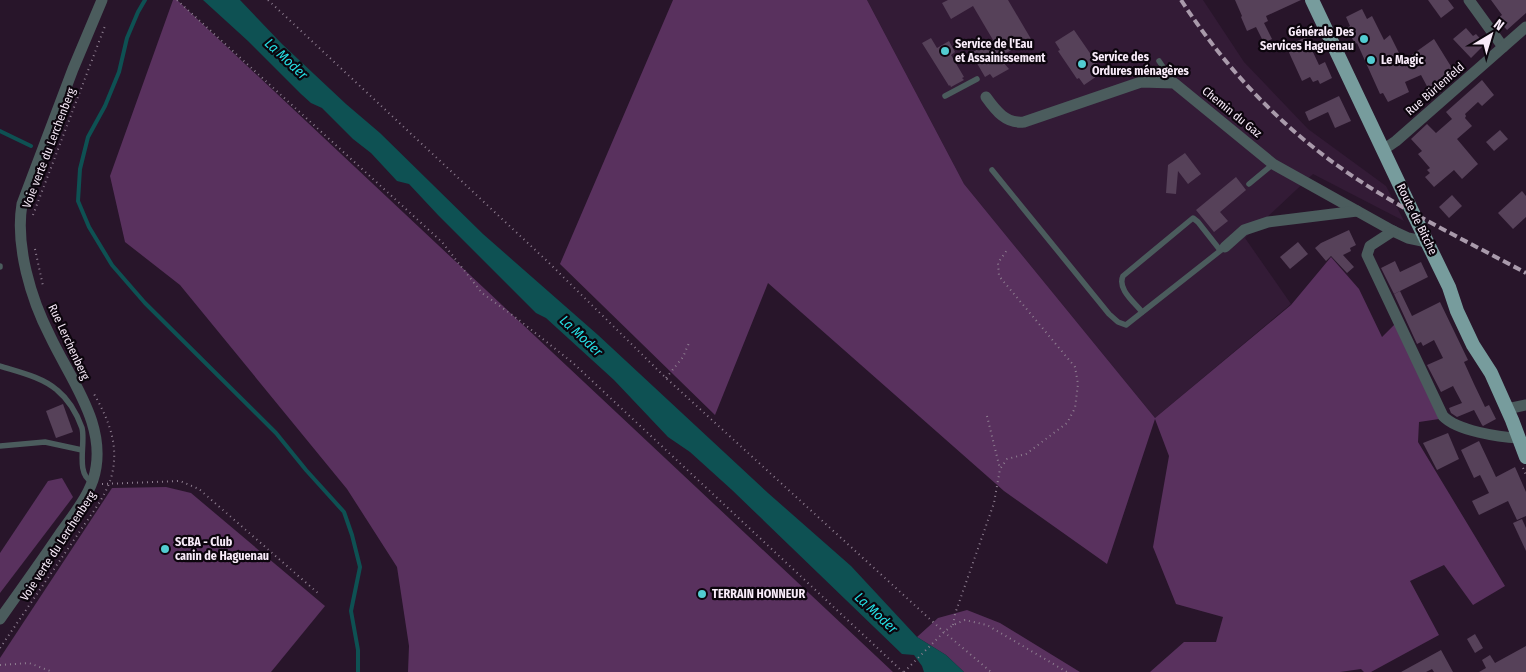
<svg xmlns="http://www.w3.org/2000/svg" width="1526" height="672" font-family="'Fira Sans Condensed',sans-serif">
	<style>
		.built { fill: #331b36 }
		.green { fill: #59315e }
		.water { fill: #0e5153 }
		.lines { fill: none; stroke-linecap: round; stroke-linejoin: round }
		.stream { stroke: #0e5153; stroke-width: 4 }
		.building { fill: #564159 }
		.path { stroke: #8e7e90; stroke-width: 2; stroke-dasharray: 1 4; stroke-linecap: butt }
		.service { stroke: #4b5c5d; stroke-width: 5.5 }
		.minor { stroke: #4b5c5d; stroke-width: 11 }
		.primary { stroke: #779c9d; stroke-width: 14 }
		.rail { stroke: #a99aab; stroke-width: 4; stroke-dasharray: 8 4; stroke-linecap: butt }
		.poi-dot { fill: #52ccd1; stroke: #0c050d; stroke-width: 2 }
		.labels { text-anchor: middle; dominant-baseline: central; stroke-width: 4.5; stroke-linejoin: round; paint-order: stroke }
		.poi-label { font-size: 12px; font-weight: bold; fill: #f8ebf9; stroke: #0c050d; text-anchor: start }
		.street-label { font-size: 12px; fill: #f8ebf9; stroke: #0c050d }
		.water-label { font-size: 14px; font-style: italic; fill: #25dee3; stroke: #0c050d }
	</style>
	<rect width="100%" height="100%" fill="#28152a"/>
	<!-- built -->
	<path class="built" d="M867,0H1203L1244,62L1308,129L1386,186L1404,221L1313,174L1245,238L1291,304L1155,418L964,184Z"/>
	<!-- green -->
	<g class="green">
		<path d="M173,0H177L893,672H408L409,646L397,567L347,489L180,285L125,242L110,176Z"/>
		<path d="M673,0H867L964,184L1155,418L1291,305L1331,257L1359,289L1382,337L1395,324L1439,419L1419,422L1418,442L1505,586L1473,605L1444,565L1410,581L1439,635L1371,672H1364L1361,669L1340,672H1150L1184,642H1216L1223,617L1176,604L1153,547L1169,456L1155,419L1107,564L1004,491L768,283L715,415L560,264Z"/>
		<path d="M62,478L73,497L0,593V553L48,481Z"/>
		<path d="M166,487L191,493L325,606L271,672H0V658L112,488Z"/>
		<path d="M967,610L1000,623L1080,672H964L946,655L917,637L938,618Z"/>
	</g>
	<!-- water -->
	<path class="water" d="M203,0H240L282,44L346,104L380,133L483,234L598,335L768,493L851,566L917,637L946,655L964,672H924L922,666L914,655L902,654L732,490L690,452L668,437L614,380L546,318L536,313L438,215L409,184L397,181L371,153L353,139L322,108L311,103L301,94L248,41Z"/>
	<g class="lines">
		<!-- stream -->
		<g class="stream">
			<path d="M145,0L138,12L127,38L119,72L105,106L88,137L80,169L78,201L89,227L112,265L145,303L276,433L306,470L344,512L352,535L360,567L351,611L358,650V672"/>
			<path d="M0,131L31,146"/>
		</g>
	</g>
	<!-- building -->
	<g class="building">
		<path d="M948,0H1008L1031,39L999,57L1009,69L993,78L990,74L985,77L971,53L993,40L973,6L951,19L942,3Z"/>
		<path d="M1235,0H1301L1266,16L1268,21L1264,23L1272,39L1264,43L1256,27L1247,31L1241,17L1242,16Z"/>
		<path d="M1428,0H1448L1454,8L1441,18Z"/>
		<path d="M1491,0H1526V13L1507,30L1497,19L1502,15Z"/>
		<path d="M1362,9L1367,19L1372,16L1384,40L1390,35L1403,61L1434,39L1455,73L1429,90L1421,75L1405,82L1409,92L1388,102L1383,93L1380,94L1357,43L1355,44L1347,28L1350,26L1346,17Z"/>
		<path d="M1466,28L1473,36L1476,34L1485,44L1471,58L1453,39Z"/>
		<path d="M1074,30L1103,72L1084,85L1079,78L1077,79L1058,51L1060,50L1055,42Z"/>
		<path d="M1306,37L1319,65L1325,62L1332,78L1320,84L1318,80L1313,82L1310,77L1302,81L1286,46Z"/>
		<path d="M931,38L937,48L949,41L955,52L951,55L964,77L962,78L964,80L951,87L950,85L949,86L922,43Z"/>
		<path d="M1482,80L1494,95L1482,106L1478,102L1465,114L1466,116L1465,118L1472,126L1457,139L1478,164L1462,179L1454,170L1434,187L1425,177L1430,173L1427,170L1430,168L1418,154L1422,151L1411,139L1427,124L1436,133L1452,119L1446,112Z"/>
		<path d="M1339,96L1351,121L1335,128L1328,112L1309,121L1305,112Z"/>
		<path d="M1500,130L1508,139L1494,151L1486,142Z"/>
		<path d="M1185,153L1201,174L1188,184L1178,171L1176,194L1166,193L1168,165Z"/>
		<path d="M1236,177L1246,190L1220,212L1228,221L1214,232L1196,210Z"/>
		<path d="M1522,191L1526,196V217L1513,229L1498,213Z"/>
		<path d="M1452,195L1462,206L1449,218L1439,207Z"/>
		<path d="M1349,230L1356,245L1350,248L1351,251L1343,255L1354,267L1347,273L1331,256L1326,261L1315,248L1321,243Z"/>
		<path d="M1298,242L1308,254L1290,269L1280,257Z"/>
		<path d="M1395,261L1400,272L1421,262L1428,277L1394,294L1381,268Z"/>
		<path d="M1400,291L1412,316L1440,302L1468,360L1464,362L1474,384L1485,407L1489,405L1496,419L1483,426L1482,425L1474,410L1457,417L1451,413L1449,408L1462,403L1453,386L1441,392L1427,365L1443,358L1434,340L1423,346L1421,342L1417,344L1394,294Z"/>
		<path d="M63,404L73,432L56,438L46,411Z"/>
		<path d="M1448,433L1459,459L1437,470L1423,443Z"/>
		<path d="M1479,441L1496,477L1515,467L1526,492V516L1517,520L1508,501L1479,515L1472,501L1489,493L1480,475L1474,478L1461,450Z"/>
		<path d="M1522,519L1526,528V551L1513,523Z"/>
		<path d="M1475,634L1483,648L1475,653L1467,639Z"/>
		<path d="M1526,646V672H1479L1486,668L1482,660L1490,655L1495,663Z"/>
		<path d="M1441,650L1453,672H1434L1432,669L1426,672H1401Z"/>
	</g>
	<g class="lines">
		<!-- path -->
		<g class="path">
			<path d="M177,0L442,242L482,293L519,320L573,363L903,672"/>
			<path d="M268,0L547,261L666,378L944,632L991,672"/>
			<path d="M33,215L105,26"/>
			<path d="M35,249L43,286"/>
			<path d="M666,378L683,357L689,343"/>
			<path d="M987,416L1000,469"/>
			<path d="M1523,468L1526,475"/>
			<path d="M102,484L180,481L199,489L319,594"/>
			<path d="M953,625L955,614L994,503L1000,469L1007,459L1026,454L1067,423L1075,408L1078,384L1075,367L999,276L998,263L1007,250"/>
			<path d="M0,648C26,610 52,572 78,534C89,517 105,498 111,478C120,447 109,420 94,394"/>
			<path d="M0,665L29,663L53,672"/>
			<path d="M904,672L944,632L953,625L965,620L987,625L1067,672"/>
		</g>
		<!-- service -->
		<g class="service">
			<path d="M1159,61L1174,83"/>
			<path d="M945,96L977,79"/>
			<path d="M992,170L1109,314L1118,322L1126,325L1225,247"/>
			<path d="M1249,184L1273,164"/>
			<path d="M0,266V267"/>
			<path d="M1142,312C1134,302 1117,289 1123,276L1193,218L1198,222L1220,250"/>
			<path d="M0,366C19,372 42,377 57,390C68,399 77,414 82,428C86,443 75,474 92,482"/>
			<path d="M0,446L45,442L82,450"/>
		</g>
		<!-- minor -->
		<g class="minor">
			<path d="M1469,0L1503,47"/>
			<path d="M986,97C996,111 1006,124 1024,122L1141,82L1174,83L1273,164L1393,231L1408,238L1427,242"/>
			<path d="M1383,150L1396,141L1526,27"/>
			<path d="M1393,231L1370,246L1367,255L1443,416C1457,431 1499,437 1519,438"/>
			<path d="M1225,247L1244,230L1268,222L1357,211"/>
			<path d="M1507,409L1526,405"/>
			<path d="M0,619C20,591 40,563 59,535C71,518 86,500 93,480C110,428 71,381 50,336C31,299 15,246 22,204L73,69L102,0"/>
		</g>
		<!-- primary -->
		<path class="primary" d="M1312,0L1412,211L1449,287L1457,311L1473,345L1491,373L1512,420L1526,457"/>
		<!-- rail -->
		<path class="rail" d="M1181,0C1222,63 1273,119 1334,163C1391,205 1463,239 1526,273"/>
	</g>
	<!-- markers -->
	<g class="poi-dot">
		<circle cx="1364" cy="39" r="5"/>
		<circle cx="945" cy="51" r="5"/>
		<circle cx="1371" cy="60" r="5"/>
		<circle cx="1082" cy="64" r="5"/>
		<circle cx="165" cy="549" r="5"/>
		<circle cx="702" cy="594" r="5"/>
	</g>
	<g class="labels">
		<!-- poi labels -->
		<g class="poi-label">
			<text x="1354" y="32" text-anchor="end">Générale Des<tspan x="1354" dy="14">Services Haguenau</tspan></text>
			<text x="955" y="44">Service de l'Eau<tspan x="955" dy="14">et Assainissement</tspan></text>
			<text x="1092" y="57">Service des<tspan x="1092" dy="14">Ordures ménagères</tspan></text>
			<text x="1381" y="60">Le Magic</text>
			<text x="175" y="542">SCBA - Club<tspan x="175" dy="14">canin de Haguenau</tspan></text>
			<text x="712" y="594">TERRAIN HONNEUR</text>
		</g>
		<!-- street labels -->
		<g class="street-label">
			<text transform="translate(1435 89) rotate(-41)">Rue Bürlenfeld</text>
			<text transform="translate(1232 112) rotate(39)">Chemin du Gaz</text>
			<text transform="translate(49 148) rotate(-69)">Voie verte du Lerchenberg</text>
			<text transform="translate(1417 219) rotate(64)">Route de Bitche</text>
			<text transform="translate(69 342) rotate(65)">Rue Lerchenberg</text>
			<text transform="translate(58 546) rotate(-57)">Voie verte du Lerchenberg</text>
		</g>
		<!-- water labels -->
		<g class="water-label">
			<text transform="translate(286 59) rotate(43)">La Moder</text>
			<text transform="translate(581 336) rotate(43)">La Moder</text>
			<text transform="translate(876 613) rotate(43)">La Moder</text>
		</g>
	</g>
	<!-- north arrow -->
	<g transform="translate(1491 35) rotate(38)" stroke="#0c050d" stroke-width="4" paint-order="stroke">
	<path d="M0-4L9 19L0 12L-9 19Z" fill="#f8ebf9"/>
	<text y="-8" font-size="14" font-weight="bold" text-anchor="middle" fill="#f8ebf9">N</text>
	</g>
</svg>
